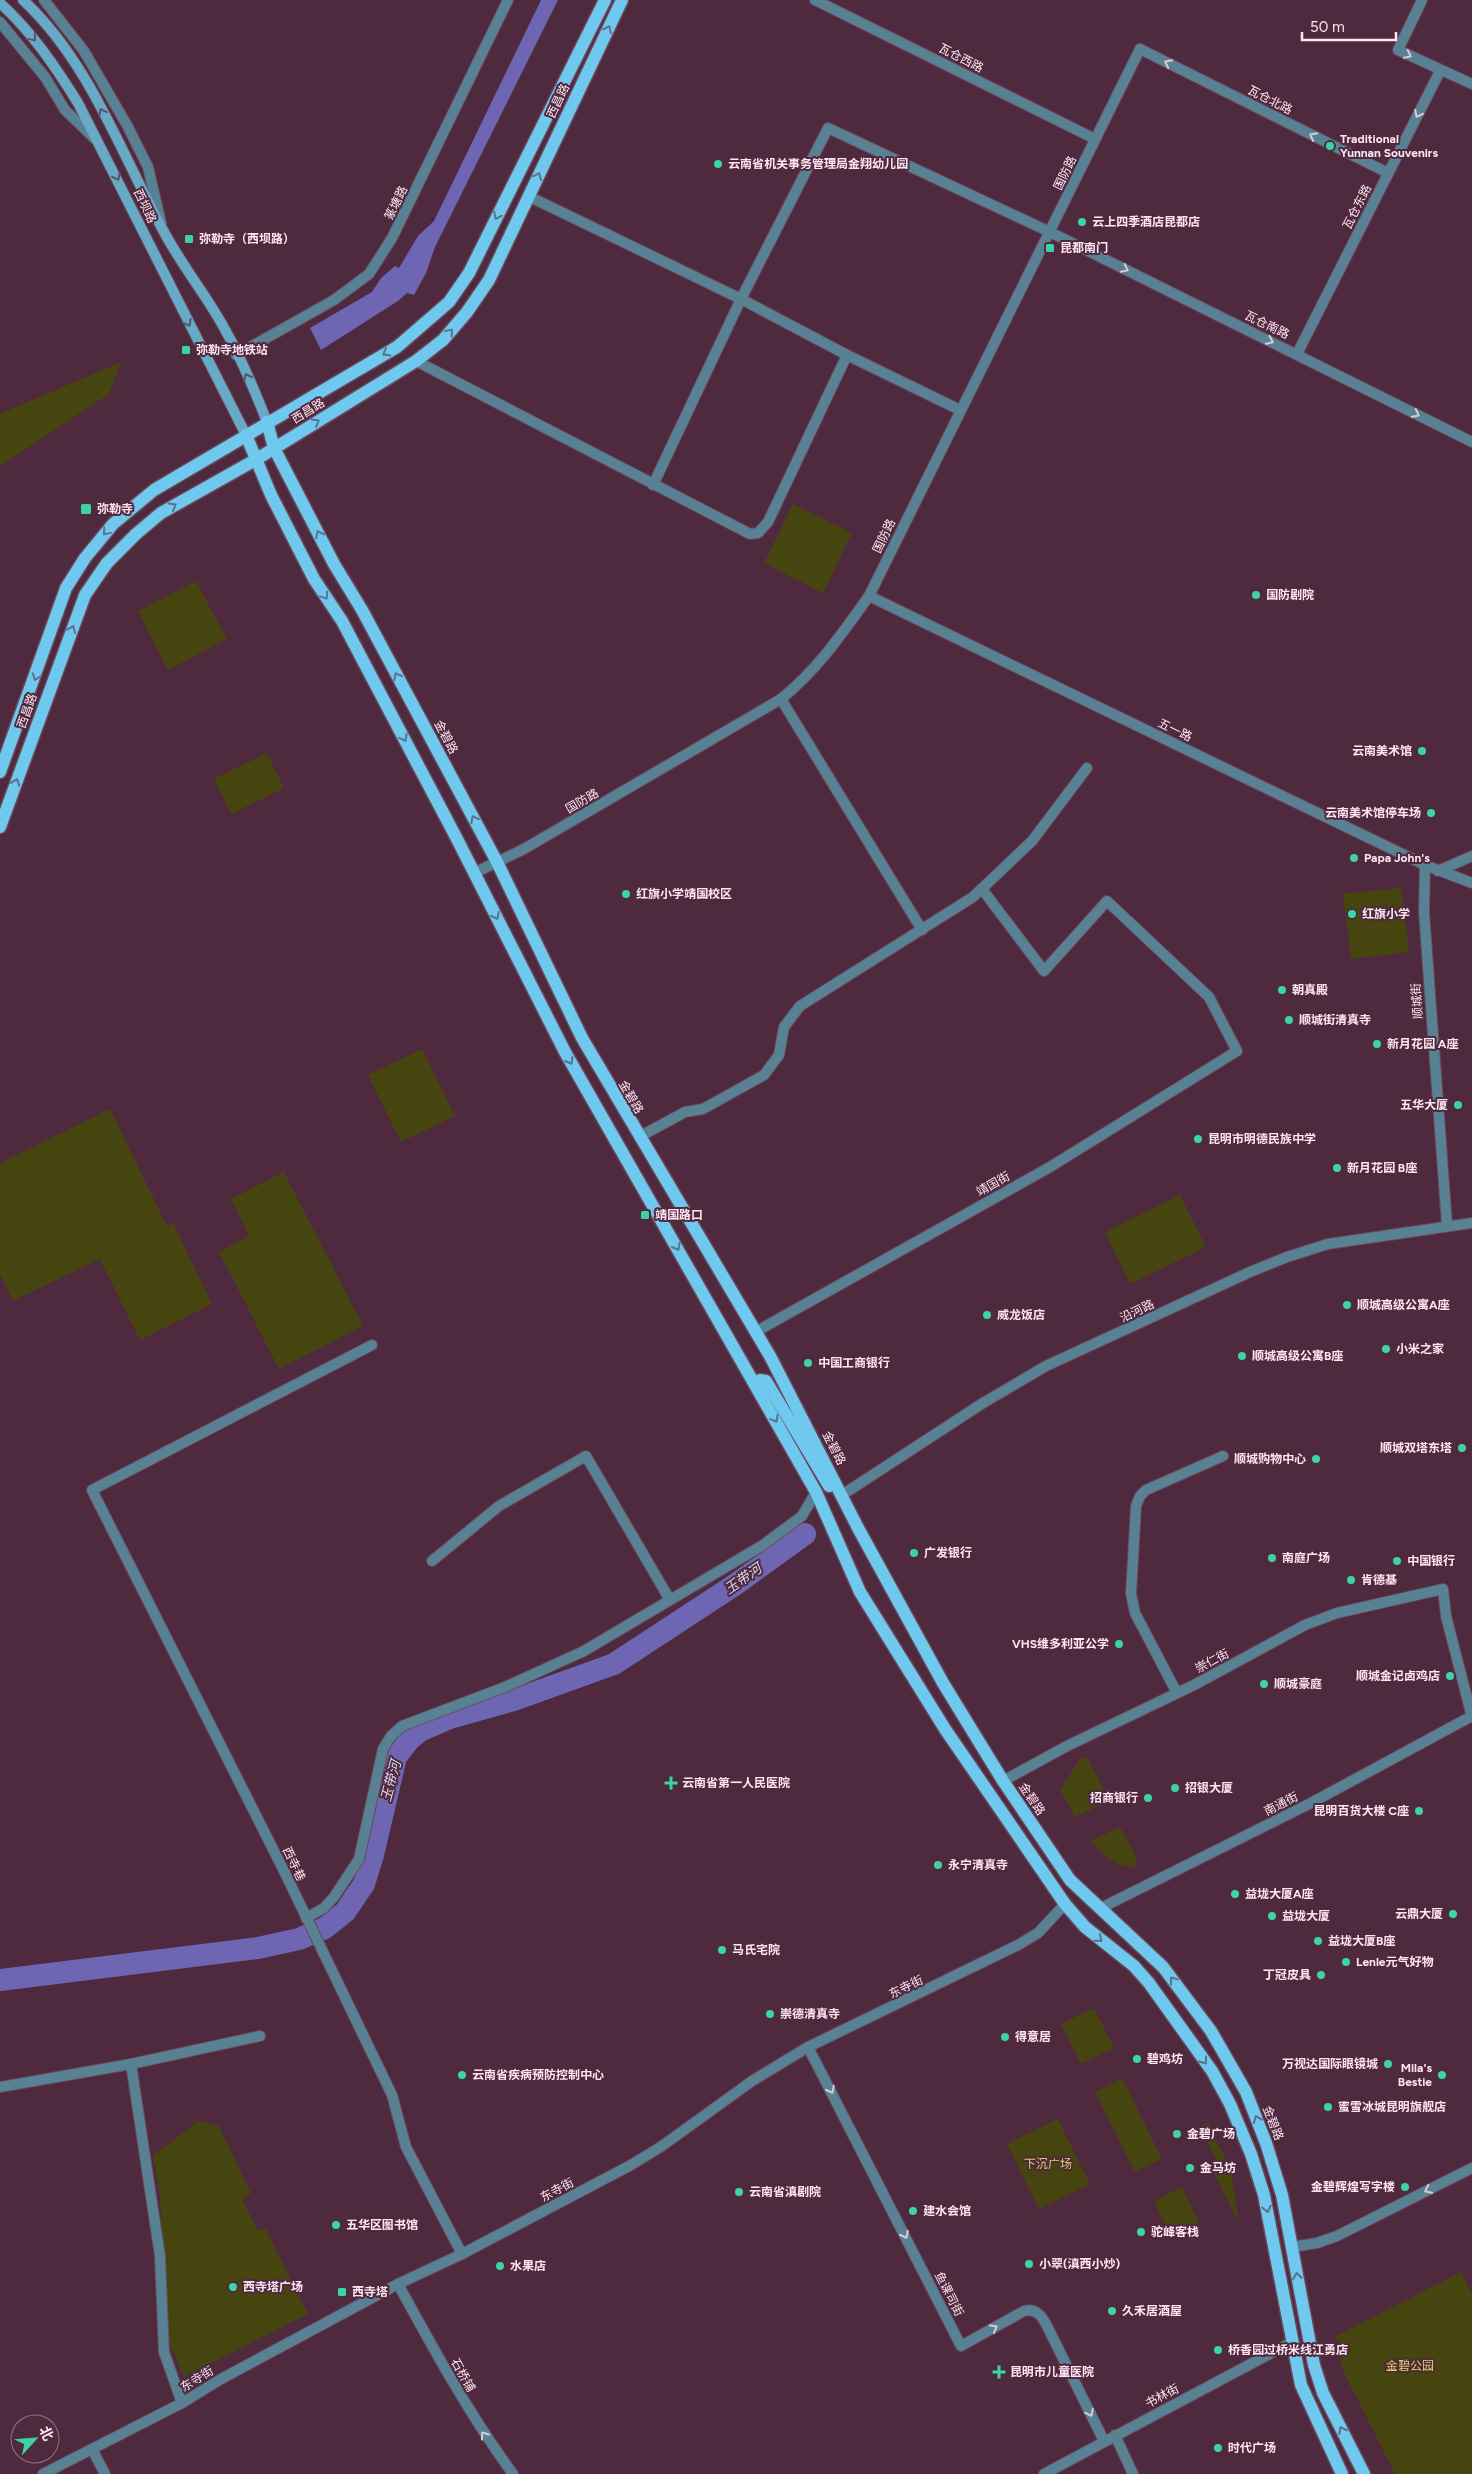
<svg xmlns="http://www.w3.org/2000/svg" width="1472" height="2474" font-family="Figtree,'Noto Sans SC',sans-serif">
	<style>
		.green { fill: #47450f }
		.water { fill: #6e66b3 }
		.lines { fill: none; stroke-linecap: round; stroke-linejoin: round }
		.river { stroke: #6e66b3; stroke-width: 22 }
		.minor-casing { stroke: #6b475b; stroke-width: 12 }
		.tertiary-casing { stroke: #6b475b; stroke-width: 12 }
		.secondary-casing { stroke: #6b475b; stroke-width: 12 }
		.primary-casing { stroke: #6b475b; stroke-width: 15 }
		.minor { stroke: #588193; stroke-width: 10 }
		.tertiary { stroke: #588193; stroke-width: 10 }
		.secondary { stroke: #66aac6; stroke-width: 10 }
		.primary { stroke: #6fc9ee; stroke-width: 12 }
		.oneway { stroke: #5d718d }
		.oneway2 { stroke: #57566e }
		.oneway3 { stroke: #d5ccda }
		.poi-dot { fill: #3cd4a4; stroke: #4f293e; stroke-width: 2 }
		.labels { text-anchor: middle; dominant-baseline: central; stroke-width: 4; stroke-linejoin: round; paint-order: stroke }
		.street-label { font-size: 12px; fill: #ffe5f2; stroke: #4f293e }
		.poi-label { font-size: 12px; font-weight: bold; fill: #ffe5f2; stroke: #4f293e; text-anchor: start }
		.park-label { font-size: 12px; fill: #dad454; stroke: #4f293e }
		.water-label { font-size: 14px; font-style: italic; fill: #d9d9ee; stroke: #4f293e }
	</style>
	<rect width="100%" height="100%" fill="#4f293e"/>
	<!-- green -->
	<g class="green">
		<path d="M121,362L109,394L0,466V414Z"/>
		<path d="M793,504L852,533L823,593L764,563Z"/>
		<path d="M196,581L227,639L168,670L138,611Z"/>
		<path d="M267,753L284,788L231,814L214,779Z"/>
		<path d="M1401,888L1409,952L1351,959L1343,894Z"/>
		<path d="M422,1049L455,1116L401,1142L368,1075Z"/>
		<path d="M110,1109L167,1226L173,1223L212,1304L140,1340L100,1259L13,1301L0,1274V1163Z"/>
		<path d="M284,1172L363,1326L279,1369L219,1252L249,1236L231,1199Z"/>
		<path d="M1180,1195L1206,1247L1130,1284L1105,1232Z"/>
		<path d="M1081,1757L1088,1759L1109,1801L1075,1817L1060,1790Z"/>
		<path d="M1120,1827L1136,1857L1135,1868C1112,1864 1106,1859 1091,1841Z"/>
		<path d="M1094,2008L1114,2048L1081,2064L1061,2024Z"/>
		<path d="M1122,2078L1162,2159L1135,2172L1095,2092Z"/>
		<path d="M1058,2119L1090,2184L1039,2209L1007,2144Z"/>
		<path d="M198,2121L218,2125L251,2193L242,2199L258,2231L265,2228L308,2314L184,2377L168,2340L160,2196L153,2156Z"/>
		<path d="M1208,2123L1231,2170L1239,2223L1213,2171L1220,2167L1200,2127Z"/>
		<path d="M1182,2187L1199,2223L1171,2237L1154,2201Z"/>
		<path d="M1461,2272L1472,2294V2474H1395L1343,2371L1336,2336Z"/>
	</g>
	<!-- water -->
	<path class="water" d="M541,0H558L435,247L426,273L414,295L407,293L398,301L321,350L310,328L372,292L381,278L395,266L399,268L418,236L434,221Z"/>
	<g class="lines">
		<!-- river -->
		<path class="river" d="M0,1980L258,1948L299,1939L325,1928L345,1912L364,1884L373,1855L396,1757L409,1740L420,1731L450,1718L514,1700L614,1664L736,1584L805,1534"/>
		<defs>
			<g id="minor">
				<path d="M44,0L84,51L128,127L148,167L161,223"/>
				<path d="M815,0L1095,139"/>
				<path d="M1422,0L1398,50L1472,84"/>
				<path d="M0,22L45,77L65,110L95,139"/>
				<path d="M1140,49L1388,173"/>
				<path d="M528,196L741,299L847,355L960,410"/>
				<path d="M1297,354L1440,71"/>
				<path d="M236,355L334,300L369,274L392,238L508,0"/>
				<path d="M416,361L750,534L758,533L768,522L847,355"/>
				<path d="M653,485L741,299L828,128L1050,232L1472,442"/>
				<path d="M781,699L922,930"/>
				<path d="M1425,865L1424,912L1447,1225"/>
				<path d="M639,1137L685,1112L703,1109L764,1075L779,1055L784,1027L800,1006L973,897L1032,841L1087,768"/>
				<path d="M757,1331L1050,1167L1237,1051L1209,997L1107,901L1044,971L982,889"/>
				<path d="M372,1345L92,1490L285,1873L392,2095L406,2147L462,2254"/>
				<path d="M432,1561L499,1506L586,1456L670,1600"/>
				<path d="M1177,1693L1135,1613L1131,1594L1136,1506L1140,1496L1146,1490L1223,1456"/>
				<path d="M1003,1781L1067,1746L1194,1685L1305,1625L1337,1613L1443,1589L1446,1616L1472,1717"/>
				<path d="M1099,1909L1309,1804L1472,1716"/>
				<path d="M306,1918L324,1908L334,1897L359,1859L383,1749L391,1736L402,1726L505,1687L584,1651L763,1545L802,1516L816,1492"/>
				<path d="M808,2047L961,2346L1024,2311C1036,2308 1042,2316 1047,2326L1104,2441"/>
				<path d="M131,2064L160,2256L164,2352L182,2403"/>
				<path d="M0,2087L131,2064L260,2036"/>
				<path d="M1292,2247L1317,2243L1337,2236L1472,2168"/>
				<path d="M398,2284C434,2350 469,2414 513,2474"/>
				<path d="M1115,2435L1133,2474"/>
				<path d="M92,2449L105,2474"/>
			</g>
			<g id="tertiary">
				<path d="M869,596L1425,865L1472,883"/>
				<path d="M1438,871L1472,856"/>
				<path d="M474,873L524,849L781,699C818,669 841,635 869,596L1140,49"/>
				<path d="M842,1495L983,1403L1046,1366L1250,1272L1287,1257L1328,1244L1472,1223"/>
				<path d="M43,2474L182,2403L221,2379L398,2284L462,2254L631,2165L662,2146L752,2081L808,2047L1018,1945L1038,1933L1065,1904"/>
				<path d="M1044,2474L1292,2342"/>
			</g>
			<g id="secondary">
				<path d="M23,0C90,62 121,154 164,232C178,258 195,281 211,306C233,340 252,383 267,422"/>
				<path d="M0,3C32,32 55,66 78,103L246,435"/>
			</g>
			<g id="primary">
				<path d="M267,422L274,448L334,564L362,610L497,862L582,1038L770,1356L858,1528L943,1683L1003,1781L1070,1880L1163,1967L1211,2031L1246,2092L1266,2143L1282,2195L1314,2365L1323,2393L1364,2474"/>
				<path d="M246,435L271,495L314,579L342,621L457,839L565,1052L816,1492L860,1592L945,1729L1065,1904L1085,1927L1134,1966L1149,1983L1212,2071L1230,2104L1251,2154L1264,2195L1301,2385L1342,2474"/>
				<path d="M0,772L66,588L85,558L113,524L154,490L397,347L449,302L469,273L605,0"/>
				<path d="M0,827L85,595L107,563L136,534L161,513L257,459L416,361L443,340L467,312L489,280L622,0"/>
				<path d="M758,1388L760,1380L766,1381L829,1486"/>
			</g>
		</defs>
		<!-- minor casing -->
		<use href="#minor" class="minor-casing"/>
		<!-- tertiary casing -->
		<use href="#tertiary" class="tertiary-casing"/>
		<!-- secondary casing -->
		<use href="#secondary" class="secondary-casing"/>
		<!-- primary casing -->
		<use href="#primary" class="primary-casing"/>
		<!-- minor -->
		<use href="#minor" class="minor"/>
		<!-- tertiary -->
		<use href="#tertiary" class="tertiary"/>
		<!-- secondary -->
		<use href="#secondary" class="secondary"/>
		<!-- primary -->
		<use href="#primary" class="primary"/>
	</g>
	<!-- one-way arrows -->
	<defs><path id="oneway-chevron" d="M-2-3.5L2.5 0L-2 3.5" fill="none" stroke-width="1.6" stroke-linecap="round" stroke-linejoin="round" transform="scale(1.25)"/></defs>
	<g class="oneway">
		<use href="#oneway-chevron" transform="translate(608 29) rotate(-65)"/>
		<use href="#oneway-chevron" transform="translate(538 176) rotate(-65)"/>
		<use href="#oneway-chevron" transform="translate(497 216) rotate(116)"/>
		<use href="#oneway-chevron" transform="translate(450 332) rotate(-49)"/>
		<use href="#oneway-chevron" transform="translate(386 353) rotate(150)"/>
		<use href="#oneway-chevron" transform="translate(316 422) rotate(-31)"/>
		<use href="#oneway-chevron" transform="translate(173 506) rotate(-30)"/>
		<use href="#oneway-chevron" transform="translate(106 532) rotate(130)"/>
		<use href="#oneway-chevron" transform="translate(319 534) rotate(-117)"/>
		<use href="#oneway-chevron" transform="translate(325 596) rotate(56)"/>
		<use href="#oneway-chevron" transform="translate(72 629) rotate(-68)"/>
		<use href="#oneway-chevron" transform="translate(397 676) rotate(-118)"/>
		<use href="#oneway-chevron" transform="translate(36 677) rotate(110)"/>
		<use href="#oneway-chevron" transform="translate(404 738) rotate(62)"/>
		<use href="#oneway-chevron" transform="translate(16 782) rotate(-70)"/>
		<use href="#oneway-chevron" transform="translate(474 819) rotate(-118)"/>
		<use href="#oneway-chevron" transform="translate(496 916) rotate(63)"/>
		<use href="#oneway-chevron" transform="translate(570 1061) rotate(60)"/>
		<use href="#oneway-chevron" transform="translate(677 1247) rotate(60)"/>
		<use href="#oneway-chevron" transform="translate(775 1419) rotate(61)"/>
		<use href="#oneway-chevron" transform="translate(1099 1939) rotate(41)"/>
		<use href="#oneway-chevron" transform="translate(1173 1980) rotate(-127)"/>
		<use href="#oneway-chevron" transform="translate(1204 2061) rotate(54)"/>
		<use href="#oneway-chevron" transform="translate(1257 2119) rotate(-112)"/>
		<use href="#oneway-chevron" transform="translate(1267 2209) rotate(78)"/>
		<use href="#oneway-chevron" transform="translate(1297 2276) rotate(-99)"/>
		<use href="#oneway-chevron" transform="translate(1342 2430) rotate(-117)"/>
	</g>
	<g class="oneway2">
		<use href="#oneway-chevron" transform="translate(33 38) rotate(50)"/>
		<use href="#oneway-chevron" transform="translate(102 112) rotate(-118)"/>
		<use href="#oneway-chevron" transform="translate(117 177) rotate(63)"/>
		<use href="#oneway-chevron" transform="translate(188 323) rotate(63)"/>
		<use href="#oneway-chevron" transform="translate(247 377) rotate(-117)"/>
	</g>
	<g class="oneway3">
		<use href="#oneway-chevron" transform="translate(1408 55) rotate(26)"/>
		<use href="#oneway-chevron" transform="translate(1168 63) rotate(-153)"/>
		<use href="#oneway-chevron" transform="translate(1418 114) rotate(117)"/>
		<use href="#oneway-chevron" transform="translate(1313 136) rotate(-153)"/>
		<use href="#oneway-chevron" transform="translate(1125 269) rotate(26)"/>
		<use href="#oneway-chevron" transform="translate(1270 341) rotate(26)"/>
		<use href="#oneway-chevron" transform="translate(1416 414) rotate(27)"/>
		<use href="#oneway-chevron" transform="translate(831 2090) rotate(63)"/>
		<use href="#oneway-chevron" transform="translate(1428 2190) rotate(153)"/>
		<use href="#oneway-chevron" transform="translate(905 2235) rotate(63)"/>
		<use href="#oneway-chevron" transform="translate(994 2328) rotate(-29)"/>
		<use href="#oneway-chevron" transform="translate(1090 2413) rotate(64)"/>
		<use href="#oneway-chevron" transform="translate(484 2435) rotate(-126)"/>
	</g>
	<!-- markers -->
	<g class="poi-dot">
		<circle cx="1330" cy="146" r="5"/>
		<circle cx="718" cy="164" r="5"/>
		<circle cx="1082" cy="222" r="5"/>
		<rect x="184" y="234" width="10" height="10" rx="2.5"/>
		<rect x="1045" y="243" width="10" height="10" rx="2.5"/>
		<rect x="181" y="345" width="10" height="10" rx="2.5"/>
		<rect x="80" y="503" width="12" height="12" rx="2.5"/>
		<circle cx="1256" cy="595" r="5"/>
		<circle cx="1422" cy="751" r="5"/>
		<circle cx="1431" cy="813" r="5"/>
		<circle cx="1354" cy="858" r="5"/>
		<circle cx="626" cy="894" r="5"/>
		<circle cx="1352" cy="914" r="5"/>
		<circle cx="1282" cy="990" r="5"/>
		<circle cx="1289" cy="1020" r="5"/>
		<circle cx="1377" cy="1044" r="5"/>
		<circle cx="1458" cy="1105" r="5"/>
		<circle cx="1198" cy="1139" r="5"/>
		<circle cx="1337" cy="1168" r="5"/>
		<rect x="640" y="1210" width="10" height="10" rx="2.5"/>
		<circle cx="1347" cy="1305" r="5"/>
		<circle cx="987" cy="1315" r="5"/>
		<circle cx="1386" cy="1349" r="5"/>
		<circle cx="1242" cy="1356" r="5"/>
		<circle cx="808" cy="1363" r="5"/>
		<circle cx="1462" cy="1448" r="5"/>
		<circle cx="1316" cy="1459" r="5"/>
		<circle cx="914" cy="1553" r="5"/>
		<circle cx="1272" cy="1558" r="5"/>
		<circle cx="1397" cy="1561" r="5"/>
		<circle cx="1351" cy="1580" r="5"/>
		<circle cx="1119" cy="1644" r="5"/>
		<circle cx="1450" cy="1676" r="5"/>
		<circle cx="1264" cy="1684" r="5"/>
		<path d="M668.5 1775.5h5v5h5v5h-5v5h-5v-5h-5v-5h5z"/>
		<circle cx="1175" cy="1788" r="5"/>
		<circle cx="1148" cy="1798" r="5"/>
		<circle cx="1419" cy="1811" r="5"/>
		<circle cx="938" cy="1865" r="5"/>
		<circle cx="1235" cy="1894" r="5"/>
		<circle cx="1453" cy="1914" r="5"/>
		<circle cx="1272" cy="1916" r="5"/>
		<circle cx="1318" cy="1941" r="5"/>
		<circle cx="722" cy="1950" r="5"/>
		<circle cx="1346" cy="1962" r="5"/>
		<circle cx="1321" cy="1975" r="5"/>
		<circle cx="770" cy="2014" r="5"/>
		<circle cx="1005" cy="2037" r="5"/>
		<circle cx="1137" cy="2059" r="5"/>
		<circle cx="1388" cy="2064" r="5"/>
		<circle cx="462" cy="2075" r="5"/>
		<circle cx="1442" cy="2075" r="5"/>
		<circle cx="1328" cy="2107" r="5"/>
		<circle cx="1177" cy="2134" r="5"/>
		<circle cx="1190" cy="2168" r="5"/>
		<circle cx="1405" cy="2187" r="5"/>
		<circle cx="739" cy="2192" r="5"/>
		<circle cx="913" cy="2211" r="5"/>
		<circle cx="336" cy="2225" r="5"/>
		<circle cx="1141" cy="2232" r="5"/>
		<circle cx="1029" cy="2264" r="5"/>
		<circle cx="500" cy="2266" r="5"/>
		<circle cx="233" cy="2287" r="5"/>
		<rect x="337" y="2287" width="10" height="10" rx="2.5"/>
		<circle cx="1112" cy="2311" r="5"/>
		<circle cx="1218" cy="2350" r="5"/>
		<path d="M996.5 2364.5h5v5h5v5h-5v5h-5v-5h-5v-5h5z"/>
		<circle cx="1218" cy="2448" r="5"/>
	</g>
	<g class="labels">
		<!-- street labels -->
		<g class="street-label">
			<text transform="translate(961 58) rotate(27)">瓦仓西路</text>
			<text transform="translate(1270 100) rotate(27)">瓦仓北路</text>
			<text transform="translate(558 101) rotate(-65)">西昌路</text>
			<text transform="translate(1065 173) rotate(-64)">国防路</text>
			<text transform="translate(396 203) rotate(-64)">篆塘路</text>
			<text transform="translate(145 206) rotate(64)">西坝路</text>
			<text transform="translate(1357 207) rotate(-63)">瓦仓东路</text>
			<text transform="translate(1267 325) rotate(26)">瓦仓南路</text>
			<text transform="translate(308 411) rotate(-31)">西昌路</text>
			<text transform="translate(884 536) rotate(-64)">国防路</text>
			<text transform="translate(27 711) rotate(-70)">西昌路</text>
			<text transform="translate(1175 730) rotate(26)">五一路</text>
			<text transform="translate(446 737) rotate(62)">金碧路</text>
			<text transform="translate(582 801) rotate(-30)">国防路</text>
			<text transform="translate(1417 1001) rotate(-94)">顺城街</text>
			<text transform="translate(631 1097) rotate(60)">金碧路</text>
			<text transform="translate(993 1184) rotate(-29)">靖国街</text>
			<text transform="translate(1137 1311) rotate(-25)">沿河路</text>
			<text transform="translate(834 1448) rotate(63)">金碧路</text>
			<text transform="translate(1212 1661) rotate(-28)">崇仁街</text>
			<text transform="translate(1032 1799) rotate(56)">金碧路</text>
			<text transform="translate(1281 1804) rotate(-27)">南通街</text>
			<text transform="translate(294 1864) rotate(64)">西寺巷</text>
			<text transform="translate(906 1987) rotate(-26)">东寺街</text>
			<text transform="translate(1273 2123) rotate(69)">金碧路</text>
			<text transform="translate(557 2190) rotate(-28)">东寺街</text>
			<text transform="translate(949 2294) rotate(63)">鱼课司街</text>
			<text transform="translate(463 2375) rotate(61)">石桥铺</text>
			<text transform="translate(197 2379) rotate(-32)">东寺街</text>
			<text transform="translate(1162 2396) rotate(-28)">书林街</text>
		</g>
		<!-- poi labels -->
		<g class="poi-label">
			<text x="1340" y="139">Traditional<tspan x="1340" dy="14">Yunnan Souvenirs</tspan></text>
			<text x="728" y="164">云南省机关事务管理局金翔幼儿园</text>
			<text x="1092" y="222">云上四季酒店昆都店</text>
			<text x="199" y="239">弥勒寺（西坝路）</text>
			<text x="1060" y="248">昆都南门</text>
			<text x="196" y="350">弥勒寺地铁站</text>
			<text x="97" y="509">弥勒寺</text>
			<text x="1266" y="595">国防剧院</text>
			<text x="1412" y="751" text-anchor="end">云南美术馆</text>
			<text x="1421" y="813" text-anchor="end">云南美术馆停车场</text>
			<text x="1364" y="858">Papa John's</text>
			<text x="636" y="894">红旗小学靖国校区</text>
			<text x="1362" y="914">红旗小学</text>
			<text x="1292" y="990">朝真殿</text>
			<text x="1299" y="1020">顺城街清真寺</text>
			<text x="1387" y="1044">新月花园 A座</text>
			<text x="1448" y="1105" text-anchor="end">五华大厦</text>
			<text x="1208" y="1139">昆明市明德民族中学</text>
			<text x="1347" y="1168">新月花园 B座</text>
			<text x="655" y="1215">靖国路口</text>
			<text x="1357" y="1305">顺城高级公寓A座</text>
			<text x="997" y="1315">威龙饭店</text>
			<text x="1396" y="1349">小米之家</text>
			<text x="1252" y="1356">顺城高级公寓B座</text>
			<text x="818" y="1363">中国工商银行</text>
			<text x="1452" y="1448" text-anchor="end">顺城双塔东塔</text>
			<text x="1306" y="1459" text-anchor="end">顺城购物中心</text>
			<text x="924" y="1553">广发银行</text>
			<text x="1282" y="1558">南庭广场</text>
			<text x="1407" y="1561">中国银行</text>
			<text x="1361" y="1580">肯德基</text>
			<text x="1109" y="1644" text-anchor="end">VHS维多利亚公学</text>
			<text x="1440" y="1676" text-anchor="end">顺城金记卤鸡店</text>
			<text x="1274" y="1684">顺城豪庭</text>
			<text x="682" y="1783">云南省第一人民医院</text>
			<text x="1185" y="1788">招银大厦</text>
			<text x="1138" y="1798" text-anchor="end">招商银行</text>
			<text x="1409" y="1811" text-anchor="end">昆明百货大楼 C座</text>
			<text x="948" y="1865">永宁清真寺</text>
			<text x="1245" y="1894">益垅大厦A座</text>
			<text x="1443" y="1914" text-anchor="end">云鼎大厦</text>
			<text x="1282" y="1916">益垅大厦</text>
			<text x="1328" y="1941">益垅大厦B座</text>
			<text x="732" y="1950">马氏宅院</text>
			<text x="1356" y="1962">Lenle元气好物</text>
			<text x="1311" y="1975" text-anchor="end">丁冠皮具</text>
			<text x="780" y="2014">崇德清真寺</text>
			<text x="1015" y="2037">得意居</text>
			<text x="1147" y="2059">碧鸡坊</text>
			<text x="1378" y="2064" text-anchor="end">万视达国际眼镜城</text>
			<text x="1432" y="2068" text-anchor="end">Mila's<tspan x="1432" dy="14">Bestie</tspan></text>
			<text x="472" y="2075">云南省疾病预防控制中心</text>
			<text x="1338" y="2107">蜜雪冰城昆明旗舰店</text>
			<text x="1187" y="2134">金碧广场</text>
			<text x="1200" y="2168">金马坊</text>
			<text x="1395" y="2187" text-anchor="end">金碧辉煌写字楼</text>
			<text x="749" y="2192">云南省滇剧院</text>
			<text x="923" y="2211">建水会馆</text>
			<text x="346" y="2225">五华区图书馆</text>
			<text x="1151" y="2232">驼峰客栈</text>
			<text x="1039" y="2264">小翠(滇西小炒)</text>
			<text x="510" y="2266">水果店</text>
			<text x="243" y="2287">西寺塔广场</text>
			<text x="352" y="2292">西寺塔</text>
			<text x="1122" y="2311">久禾居酒屋</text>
			<text x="1228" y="2350">桥香园过桥米线江勇店</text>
			<text x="1010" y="2372">昆明市儿童医院</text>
			<text x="1228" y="2448">时代广场</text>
		</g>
		<!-- park labels -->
		<g class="park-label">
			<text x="1048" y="2164">下沉广场</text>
			<text x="1410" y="2366">金碧公园</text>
		</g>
		<!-- water labels -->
		<g class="water-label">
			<text transform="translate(743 1579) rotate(-35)">玉带河</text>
			<text transform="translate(391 1781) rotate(-75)">玉带河</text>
		</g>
	</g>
	<!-- north arrow -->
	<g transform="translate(35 2439) rotate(64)"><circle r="24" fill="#4f293e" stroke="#957486"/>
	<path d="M0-4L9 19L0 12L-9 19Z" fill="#3cd4a4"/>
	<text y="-8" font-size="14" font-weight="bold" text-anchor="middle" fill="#ffe5f2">北</text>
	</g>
	<!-- scale -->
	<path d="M1302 32v8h94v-8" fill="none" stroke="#ffe5f2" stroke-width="2.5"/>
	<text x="1310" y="32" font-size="15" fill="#ffe5f2" stroke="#4f293e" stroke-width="4" paint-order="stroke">50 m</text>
</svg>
